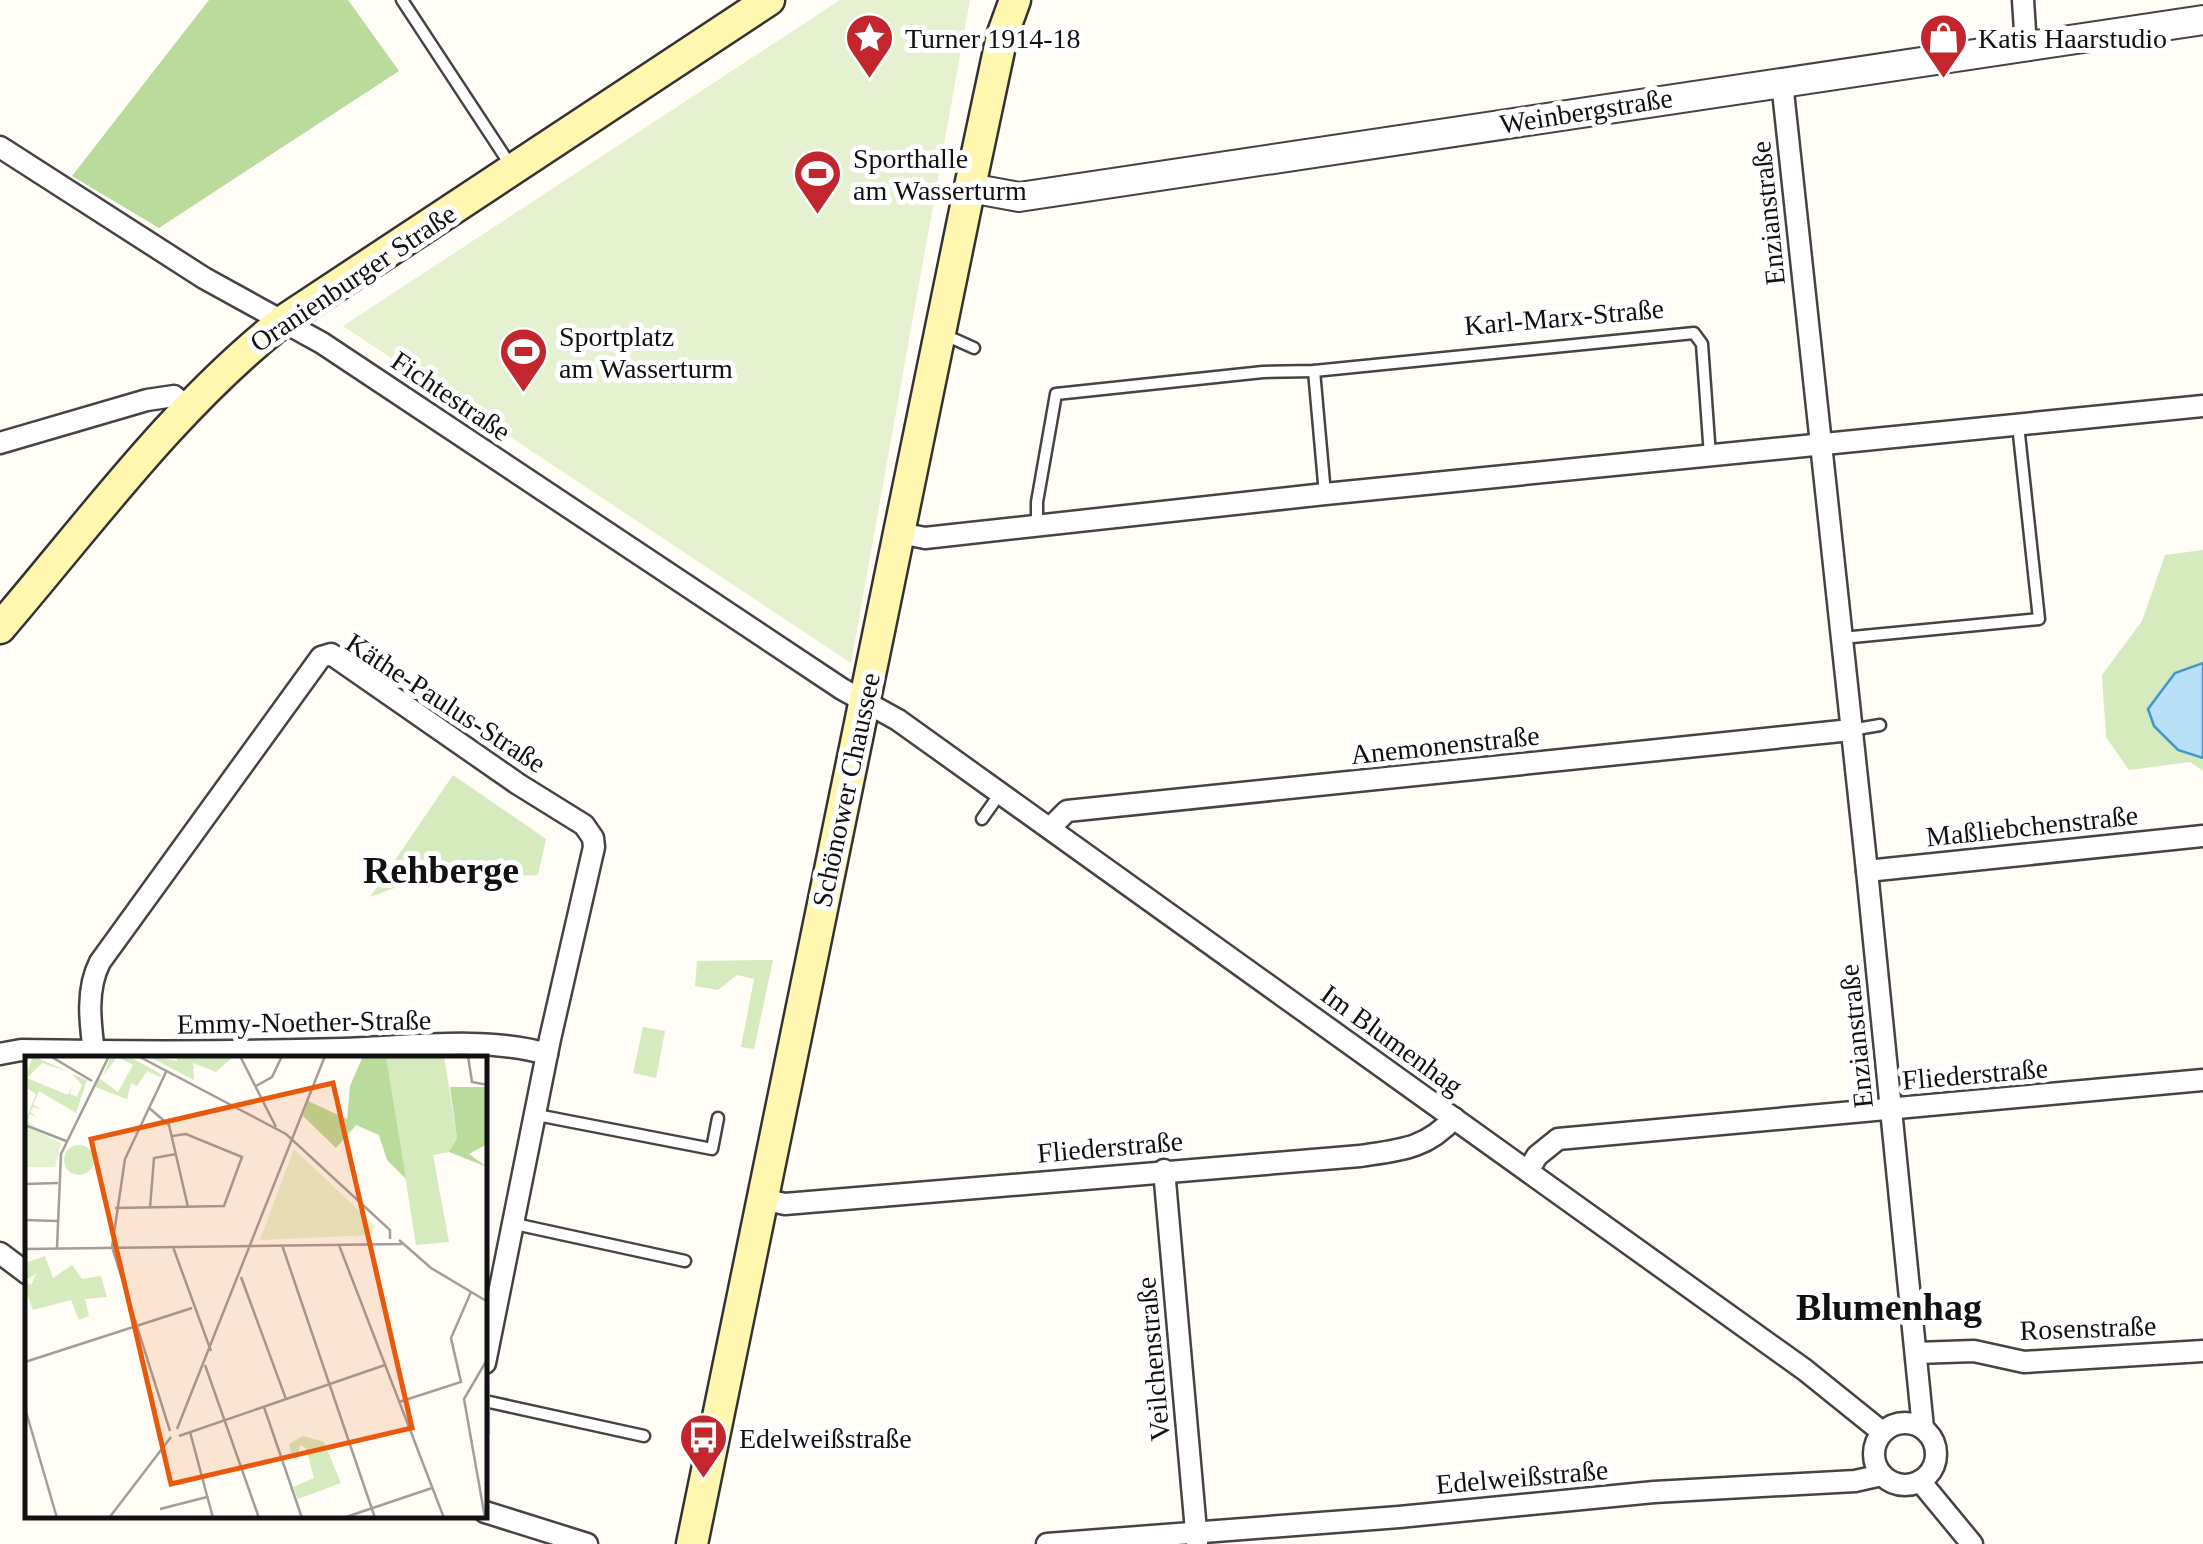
<svg xmlns="http://www.w3.org/2000/svg" width="2203" height="1544" font-family="Georgia,serif">
	<style>
		.green { fill: #d5ebbd }
		.forest { fill: #b9dc9c }
		.pitch { fill: #e6f2cf }
		.water { fill: #b9e0f7; stroke: #3f96cf; stroke-width: 2.5 }
		.lines { fill: none; stroke-linecap: round; stroke-linejoin: round }
		.service-casing { stroke: #444; stroke-width: 15 }
		.minor-casing { stroke: #444; stroke-width: 25 }
		.tertiary-casing { stroke: #444; stroke-width: 32 }
		.secondary-casing { stroke: #333; stroke-width: 35 }
		.service { stroke: #fff; stroke-width: 10 }
		.minor { stroke: #fff; stroke-width: 20 }
		.tertiary { stroke: #fff; stroke-width: 28 }
		.secondary { stroke: #fff6b0; stroke-width: 30 }
		.labels { text-anchor: middle; dominant-baseline: central; stroke-width: 10; stroke-linejoin: round; paint-order: stroke }
		.poi-label { font-size: 28px; fill: #111; stroke: #fff; text-anchor: start }
		.street-label { font-size: 28px; fill: #111; stroke: #fff }
		.district-label { font-size: 38px; font-weight: bold; fill: #111; stroke: #fff }
		.inset-river { fill: none; stroke: #b9e0f7; stroke-width: 5 }
		.inset-road { fill: none; stroke: #a09f9a; stroke-width: 2.5 }
		.view { fill: #e8590c; fill-opacity: 0.15; stroke: #e8590c; stroke-width: 5 }
		.inset-edge { fill: none; stroke: #111; stroke-width: 5 }
	</style>
	<rect width="100%" height="100%" fill="#fffdf5"/>
	<!-- green -->
	<g class="green">
		<path d="M2203,550V663L2175,673L2178,750L2203,758V771L2190,762L2129,770L2106,737L2102,675L2142,621L2165,555Z"/>
		<path d="M453,775L546,839L538,875L416,880L370,897Z"/>
		<path d="M773,960L754,1049L741,1047L754,979L737,975L718,990L695,986L697,961Z"/>
		<path d="M643,1027L665,1031L656,1078L633,1073Z"/>
	</g>
	<!-- forest -->
	<path class="forest" d="M209,0H348L399,71L159,228L72,176Z"/>
	<!-- pitch -->
	<path class="pitch" d="M840,0H970L851,663L343,326Z"/>
	<!-- water -->
	<path class="water" d="M2203,663V758L2178,750L2154,726L2148,709L2175,673Z"/>
	<g class="lines">
		<defs>
			<g id="service">
				<path d="M402,0L511,166"/>
				<path d="M945,340L954,339L974,348"/>
				<path d="M1314,371L1325,494"/>
				<path d="M1037,524V502L1056,394L1263,372L1314,371L1694,333L1702,344L1710,456"/>
				<path d="M1842,638L2039,619L2018,425"/>
				<path d="M1851,730L1880,725"/>
				<path d="M982,819L1001,792"/>
				<path d="M537,1115L712,1149L718,1118"/>
				<path d="M515,1224L685,1261"/>
				<path d="M485,1401L644,1436"/>
			</g>
			<g id="minor">
				<path d="M2023,0L2026,46"/>
				<path d="M1782,82L1867,871L1923,1428"/>
				<path d="M0,147L204,278L322,343L842,689L898,720L1805,1370L1882,1432"/>
				<path d="M0,443L147,400L174,396L188,408"/>
				<path d="M900,533L925,538L1325,494L2203,406"/>
				<path d="M1050,828L1067,811L1851,730"/>
				<path d="M1867,871L2203,836"/>
				<path d="M94,1052C90,1022 86,989 100,962L321,657L331,654L518,784L584,825L593,838L594,847L550,1039L485,1363"/>
				<path d="M0,1054L21,1050C128,1052 235,1052 342,1049C406,1047 487,1036 547,1054"/>
				<path d="M1164,1170L1197,1542"/>
				<path d="M1528,1171L1537,1156L1558,1139L2203,1080"/>
				<path d="M761,1199L785,1204L1360,1156C1400,1150 1426,1149 1454,1118"/>
				<path d="M0,1253L28,1274"/>
				<path d="M1916,1353L1974,1351L2024,1362L2203,1351"/>
				<circle cx="1905" cy="1454" r="31"/>
				<path d="M1920,1481L1972,1544"/>
				<path d="M485,1512L587,1544"/>
				<path d="M1047,1544L1399,1517L1654,1492L1855,1481L1882,1475"/>
			</g>
			<path id="tertiary" d="M970,188L1019,197L2203,20"/>
			<g id="secondary">
				<path d="M0,628C90,523 174,407 283,321L769,0"/>
				<path d="M692,1544L968,196L1002,36L1015,0"/>
			</g>
		</defs>
		<!-- service casing -->
		<use href="#service" class="service-casing"/>
		<!-- minor casing -->
		<use href="#minor" class="minor-casing"/>
		<!-- tertiary casing -->
		<use href="#tertiary" class="tertiary-casing"/>
		<!-- secondary casing -->
		<use href="#secondary" class="secondary-casing"/>
		<!-- service -->
		<use href="#service" class="service"/>
		<!-- minor -->
		<use href="#minor" class="minor"/>
		<!-- tertiary -->
		<use href="#tertiary" class="tertiary"/>
		<!-- secondary -->
		<use href="#secondary" class="secondary"/>
	</g>
	<!-- icons -->
	<defs>
		<symbol id="sight-pin" viewBox="-11 -11 22 30"><path d="M0 17L-7.5 6A9.5 9.5 0 1 1 7.5 6Z" fill="#c4262e" stroke="#fff"/><path d="M0-6L1.8-2.2L6-1.7L2.9 1.2L3.7 5.4L0 3.3L-3.7 5.4L-2.9 1.2L-6-1.7L-1.8-2.2Z" fill="#fff"/></symbol>
		<symbol id="shop-pin" viewBox="-11 -11 22 30"><path d="M0 17L-7.5 6A9.5 9.5 0 1 1 7.5 6Z" fill="#c4262e" stroke="#fff"/><path d="M-5-2.5h2.3a2.7 3.5 0 0 1 5.4 0H5L5.5 6h-11ZM-1.5-2.5h3a1.5 2.3 0 0 0-3 0Z" fill="#fff"/></symbol>
		<symbol id="stadium-pin" viewBox="-11 -11 22 30"><path d="M0 17L-7.5 6A9.5 9.5 0 1 1 7.5 6Z" fill="#c4262e" stroke="#fff"/><path d="M0-5a6.5 5 0 1 0 0 10a6.5 5 0 1 0 0-10ZM-3.5-1.8h7v3.6h-7Z" fill="#fff"/></symbol>
		<symbol id="bus-pin" viewBox="-11 -11 22 30"><path d="M0 17L-7.5 6A9.5 9.5 0 1 1 7.5 6Z" fill="#c4262e" stroke="#fff"/><path d="M-5-6H5V4H4V6H2V4H-2V6H-4V4H-5ZM-3.5-4V0h7V-4ZM-3.5 1.2v1.5H-2V1.2ZM2 1.2v1.5H3.5V1.2Z" fill="#fff"/></symbol>
	</defs>
	<g fill-rule="evenodd">
		<use href="#sight-pin" x="842" y="10" width="55" height="75"/>
		<use href="#shop-pin" x="1916" y="10" width="55" height="75"/>
		<use href="#stadium-pin" x="790" y="146" width="55" height="75"/>
		<use href="#stadium-pin" x="496" y="324" width="55" height="75"/>
		<use href="#bus-pin" x="676" y="1410" width="55" height="75"/>
	</g>
	<g class="labels">
		<!-- poi labels -->
		<g class="poi-label">
			<text x="905" y="38">Turner 1914-18</text>
			<text x="1978" y="38">Katis Haarstudio</text>
			<text x="853" y="158">Sporthalle<tspan x="853" dy="32">am Wasserturm</tspan></text>
			<text x="559" y="336">Sportplatz<tspan x="559" dy="32">am Wasserturm</tspan></text>
			<text x="739" y="1438">Edelweißstraße</text>
		</g>
		<!-- street labels -->
		<g class="street-label">
			<text transform="translate(1586 111) rotate(-9)">Weinbergstraße</text>
			<text transform="translate(1768 213) rotate(-96)">Enzianstraße</text>
			<text transform="translate(353 278) rotate(-34)">Oranienburger Straße</text>
			<text transform="translate(1564 317) rotate(-5)">Karl-Marx-Straße</text>
			<text transform="translate(451 396) rotate(34)">Fichtestraße</text>
			<text transform="translate(446 703) rotate(33)">Käthe-Paulus-Straße</text>
			<text transform="translate(1445 745) rotate(-6)">Anemonenstraße</text>
			<text transform="translate(846 790) rotate(-78)">Schönower Chaussee</text>
			<text transform="translate(2032 826) rotate(-6)">Maßliebchenstraße</text>
			<text transform="translate(304 1022) rotate(-1)">Emmy-Noether-Straße</text>
			<text transform="translate(1856 1036) rotate(-96)">Enzianstraße</text>
			<text transform="translate(1392 1040) rotate(36)">Im Blumenhag</text>
			<text transform="translate(1975 1074) rotate(-5)">Fliederstraße</text>
			<text transform="translate(1110 1147) rotate(-5)">Fliederstraße</text>
			<text transform="translate(2088 1328) rotate(-2)">Rosenstraße</text>
			<text transform="translate(1153 1359) rotate(-95)">Veilchenstraße</text>
			<text transform="translate(1522 1477) rotate(-5)">Edelweißstraße</text>
		</g>
		<!-- district labels -->
		<g class="district-label">
			<text x="441" y="870">Rehberge</text>
			<text x="1889" y="1307">Blumenhag</text>
		</g>
	</g>
	<!-- overview -->
	<g transform="translate(25 1056)">
		<rect width="462" height="462" fill="#fffdf5"/>
		<path d="M8,0L44,16L17,7L2,22L43,39L48,29L45,38L52,41L57,29L47,18L62,24L51,57L14,35L8,49L17,54L8,51L5,56L14,62L5,58L2,65L11,71L0,66L11,38L0,31V21ZM86,0H103L134,17L136,19L129,35L135,21L122,15L112,30L106,27L102,43L70,31L74,22L93,36L108,9L92,1L78,20ZM123,0L152,5V0H209L191,16L168,7L169,24ZM361,0H419L432,82L424,96L408,99L424,186L391,189ZM39 104a15 15 0 1 1 30 0a15 15 0 1 1-30 0ZM20,200L28,222L47,209L57,223L76,220L82,241L60,243L64,260L54,264L46,244L8,254L0,232V226L6,229L11,218L0,224V207ZM278,380L299,386L316,427L273,443L268,431L289,422L281,392L275,389L272,403L267,400L264,388Z" fill="#d5ebbd"/>
		<path d="M338,0H361L381,123L362,104L354,79L331,69L311,92L278,60L283,45L322,63L325,30ZM425,31H462V88L444,98L462,111L424,96L432,82Z" fill="#b9dc9c"/>
		<path d="M0,70L36,87L30,111H0ZM269,93L350,170L346,179L235,184Z" fill="#e6f2cf"/>
		<path class="inset-river" d="M462,330L463,378"/>
		<path class="inset-road" d="M25,0L67,25M113,0L261,78L365,174V183M215,0L251,71M443,0L447,26L463,29M141,16L100,103L87,191L145,375M231,30L247,21L257,0M123,51L144,69L163,151M0,69L41,85M0,128L33,127M90,152L199,150L217,101L161,78L147,80M125,152L129,102L151,98M0,164L32,165M374,184L406,212L463,246M257,189L350,462M314,189L419,462M148,191L186,295M32,192L36,98L84,0M0,193L377,188M216,221L261,343M0,306L167,252M180,309L234,462M374,346L436,326L426,282L446,236M239,351L277,462M0,352L32,462M152,373L300,0M165,376L188,462M154,380L360,309M135,453L182,441M84,462L146,381M318,462L407,432M460,462L439,343L463,302"/>
		<path class="view" d="M308,27L387,372L146,428L66,83Z"/>
		<rect width="462" height="462" class="inset-edge"/>
	</g>
</svg>
